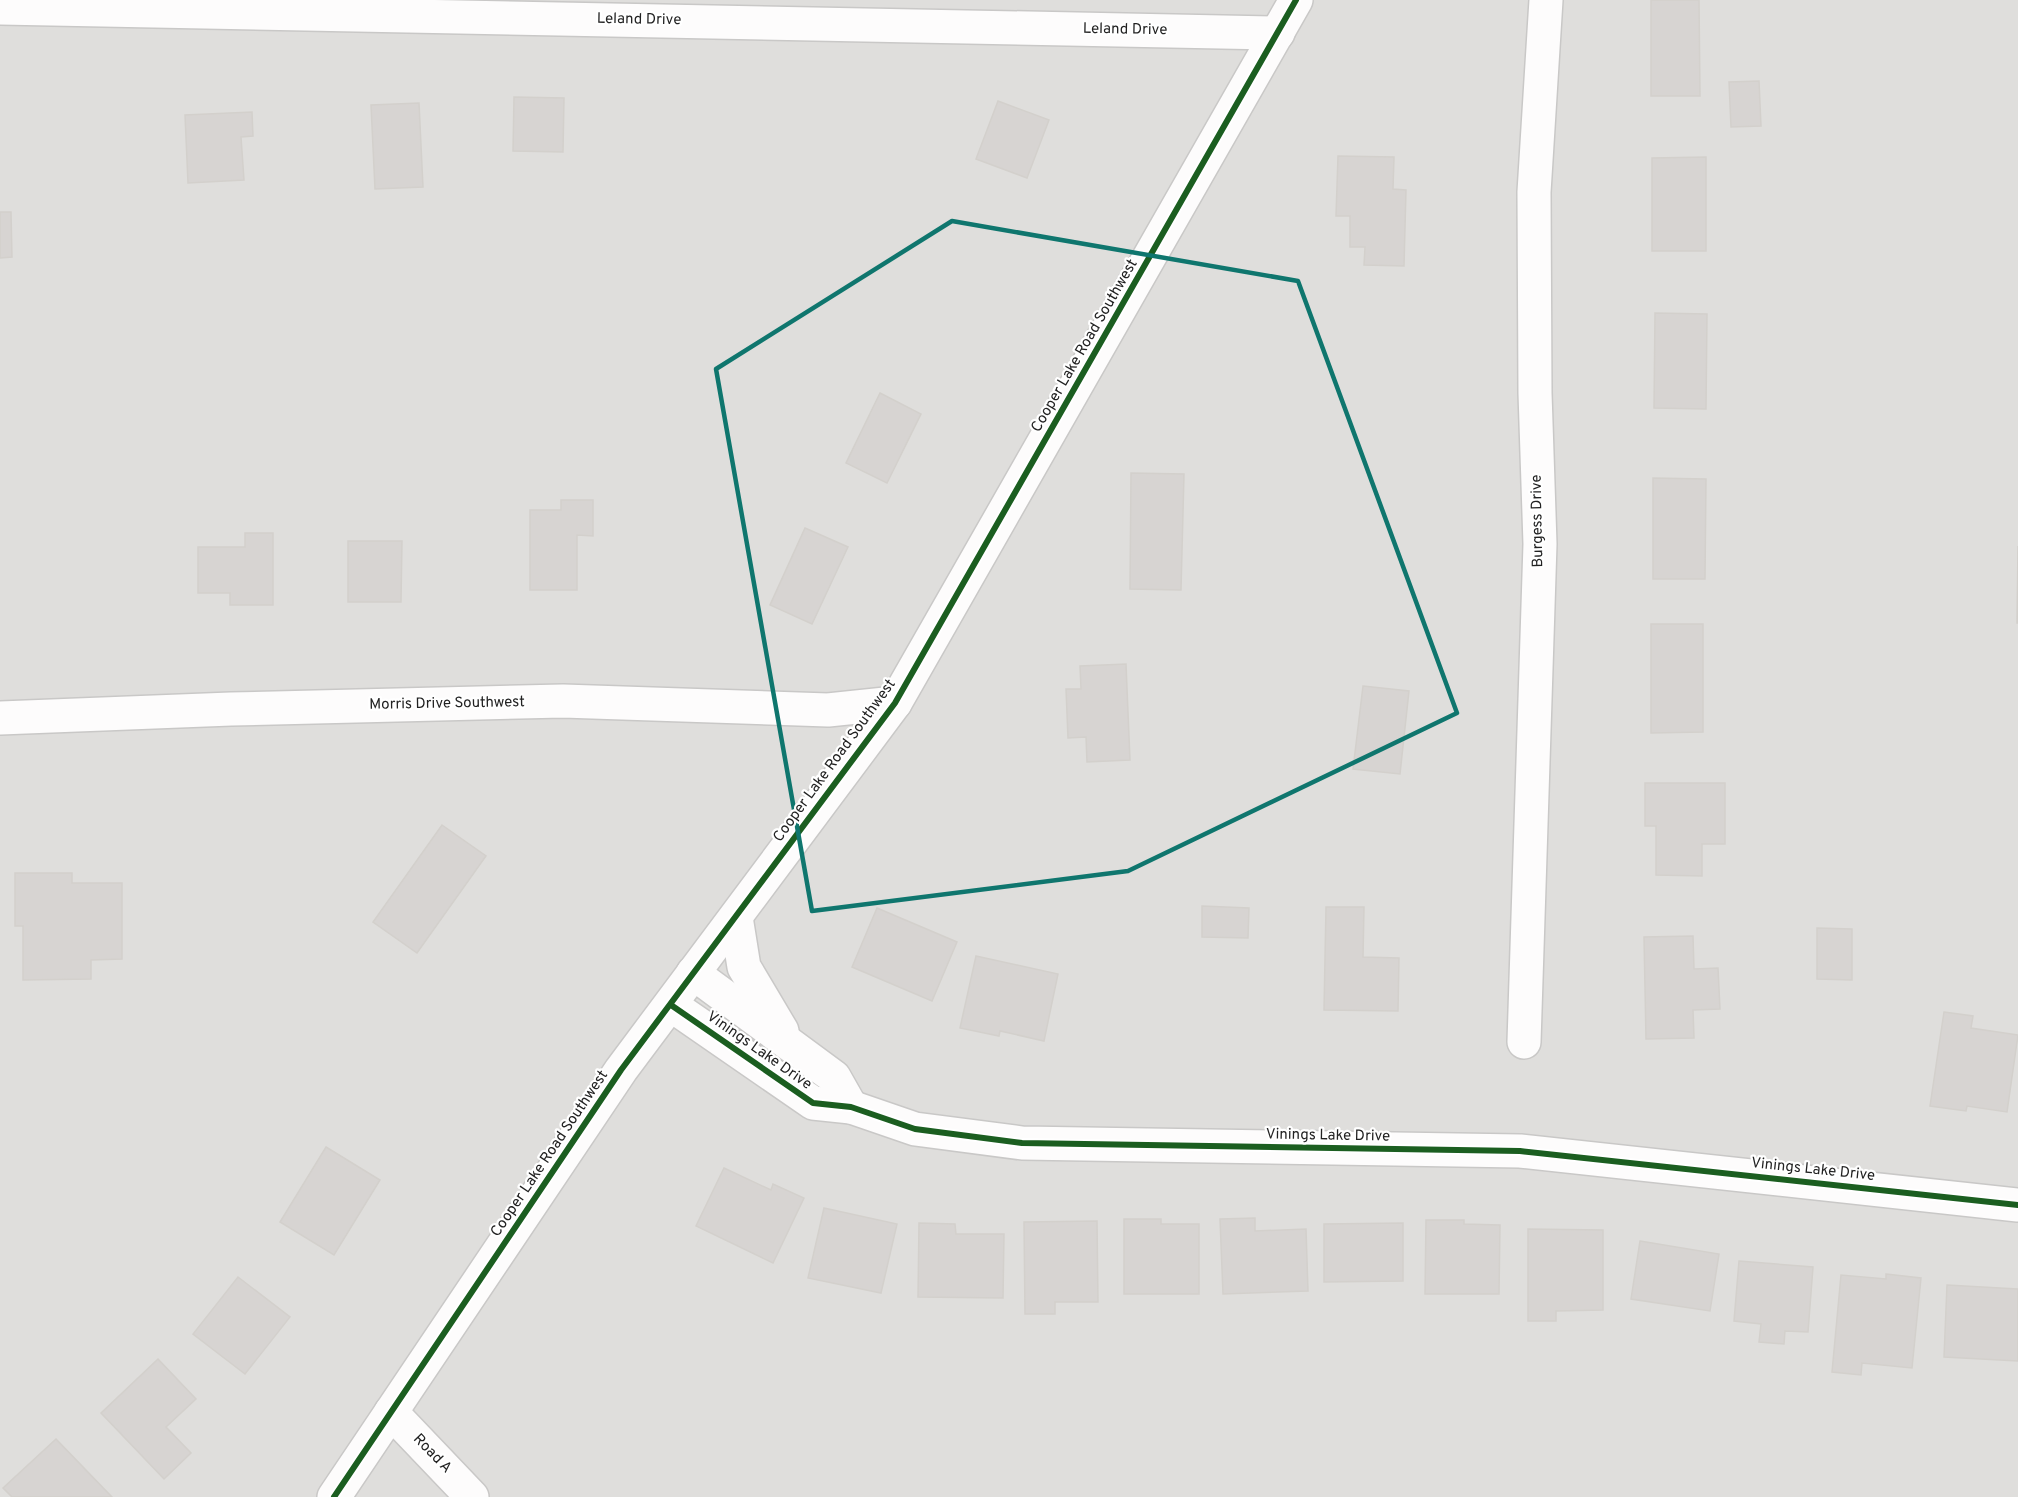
<svg xmlns="http://www.w3.org/2000/svg" width="2018" height="1497" font-family="Overpass,sans-serif">
	<style>
		.residential { fill: #dfdedc }
		.building { fill: #d7d4d2; stroke: #d3d0cc; stroke-width: 1.5 }
		.lines { fill: none; stroke-linecap: round; stroke-linejoin: round }
		.minor-casing { stroke: #c9c8c7; stroke-width: 36 }
		.minor { stroke: #fdfcfc; stroke-width: 33 }
		.cycleway-casing { stroke: #fff; stroke-width: 10 }
		.cycleway { stroke: #1b5e20; stroke-width: 6 }
		.marked { fill: none; stroke: #0f766e; stroke-width: 4.5; stroke-linejoin: round }
		.labels { text-anchor: middle; dominant-baseline: central; stroke-width: 4.5; stroke-linejoin: round; paint-order: stroke }
		.street-label { font-size: 15px; fill: #222; stroke: #fff }
	</style>
	<rect width="100%" height="100%" fill="#f0eeeb"/>
	<!-- residential -->
	<rect class="residential" x="0" y="0" width="2018" height="1497"/>
	<!-- building -->
	<g class="building">
		<path d="M1651,0H1699L1700,96H1651Z"/>
		<path d="M1759,81L1761,126L1731,127L1729,82Z"/>
		<path d="M514,97L564,98L563,152L513,151Z"/>
		<path d="M998,101L1049,120L1027,178L976,159Z"/>
		<path d="M419,103L423,187L375,189L371,105Z"/>
		<path d="M252,112L253,136L241,137L244,180L188,183L185,115Z"/>
		<path d="M1338,156L1394,157L1393,189L1406,190L1404,266L1364,265L1365,247H1350V216H1336Z"/>
		<path d="M1706,157V251H1652V158Z"/>
		<path d="M0,212H11L12,257L0,258Z"/>
		<path d="M1655,313L1707,314L1706,409L1654,408Z"/>
		<path d="M880,393L921,414L887,483L846,463Z"/>
		<path d="M1131,473L1184,474L1181,590L1130,589Z"/>
		<path d="M1653,478L1706,479L1705,579H1653Z"/>
		<path d="M561,500H593V536L577,535V590H530V510H561Z"/>
		<path d="M805,528L848,547L812,624L770,605Z"/>
		<path d="M245,533H273V605H230V593H198V547H245Z"/>
		<path d="M348,541H402L401,602H348Z"/>
		<path d="M2018,546V623H2017Z"/>
		<path d="M1651,624H1703V732L1651,733Z"/>
		<path d="M1126,664L1130,760L1087,762L1086,737L1068,738L1066,689H1081L1080,666Z"/>
		<path d="M1363,686L1409,691L1400,774L1353,769Z"/>
		<path d="M1645,783H1725V844H1702V876L1656,875V826H1645Z"/>
		<path d="M442,825L486,856L417,953L373,922Z"/>
		<path d="M15,873H72V883H122V959L91,960V979L23,980V926H15Z"/>
		<path d="M1202,906L1249,908L1248,938L1202,937Z"/>
		<path d="M1326,907H1364L1363,957L1399,958L1398,1011L1324,1010Z"/>
		<path d="M877,908L957,942L932,1001L852,967Z"/>
		<path d="M1817,928L1852,929V980L1817,979Z"/>
		<path d="M1693,936L1694,969L1718,968L1720,1009L1693,1010L1694,1038L1646,1039L1644,937Z"/>
		<path d="M976,956L1058,974L1044,1041L1000,1031L999,1036L960,1028Z"/>
		<path d="M1944,1012L1973,1016L1971,1028L2018,1035L2007,1112L1967,1106L1966,1111L1930,1106Z"/>
		<path d="M326,1147L380,1180L334,1255L280,1222Z"/>
		<path d="M724,1168L771,1190L773,1184L804,1198L773,1263L696,1226Z"/>
		<path d="M824,1208L897,1224L881,1293L808,1278Z"/>
		<path d="M1255,1218V1231L1306,1229L1308,1291L1223,1294L1220,1219Z"/>
		<path d="M1124,1219H1161V1224H1199V1294H1124Z"/>
		<path d="M1426,1220H1464V1224L1500,1225L1499,1294H1425Z"/>
		<path d="M1097,1221L1098,1302H1055V1314H1025L1024,1222Z"/>
		<path d="M919,1223L955,1224L956,1234H1004L1003,1298L918,1297Z"/>
		<path d="M1403,1223V1281L1324,1282V1224Z"/>
		<path d="M1528,1229L1603,1230V1310L1556,1311V1321H1528Z"/>
		<path d="M1640,1241L1719,1254L1710,1311L1631,1299Z"/>
		<path d="M1739,1261L1813,1267L1808,1332L1785,1331L1784,1344L1759,1342L1761,1324L1734,1321Z"/>
		<path d="M1886,1274L1921,1278L1912,1368L1862,1363L1861,1375L1832,1372L1841,1275L1886,1279Z"/>
		<path d="M238,1277L290,1317L245,1374L193,1334Z"/>
		<path d="M1947,1285L2018,1289V1361L1944,1357Z"/>
		<path d="M158,1359L196,1399L166,1427L191,1453L164,1479L101,1413Z"/>
		<path d="M56,1439L112,1497H12L3,1488Z"/>
	</g>
	<g class="lines">
		<defs>
			<g id="minor">
				<path d="M0,8L1278,33"/>
				<path d="M0,718L231,709L563,701L828,710L895,703"/>
				<path d="M736,917L744,967L782,1031"/>
				<path d="M693,973L834,1077L851,1107"/>
				<path d="M671,1005L813,1103L851,1107L915,1129L1022,1143L1520,1151L2018,1205"/>
				<path d="M1524,1042L1540,544L1535,393L1534,192L1546,0"/>
				<path d="M391,1412L472,1497"/>
				<path d="M334,1497L621,1070L895,703L1296,0"/>
			</g>
		</defs>
		<!-- minor casing -->
		<use href="#minor" class="minor-casing"/>
		<!-- minor -->
		<use href="#minor" class="minor"/>
		<defs>
			<g id="cycleway">
				<path d="M671,1005L813,1103L851,1107L915,1129L1022,1143L1520,1151L2018,1205"/>
				<path d="M334,1497L621,1070L895,703L1296,0"/>
			</g>
		</defs>
		<!-- cycleway casing -->
		<use href="#cycleway" class="cycleway-casing"/>
		<!-- cycleway -->
		<use href="#cycleway" class="cycleway"/>
	</g>
	<!-- marked area -->
	<path class="marked" d="M952,221L1298,281L1457,713L1128,871L812,911L716,369Z"/>
	<g class="labels">
		<!-- street labels -->
		<g class="street-label">
			<text transform="translate(639 20) rotate(1)">Leland Drive</text>
			<text transform="translate(1125 30) rotate(1)">Leland Drive</text>
			<text transform="translate(1085 346) rotate(-60)">Cooper Lake Road Southwest</text>
			<text transform="translate(1538 521) rotate(-91)">Burgess Drive</text>
			<text transform="translate(447 704) rotate(-1)">Morris Drive Southwest</text>
			<text transform="translate(835 761) rotate(-54)">Cooper Lake Road Southwest</text>
			<text transform="translate(759 1051) rotate(35)">Vinings Lake Drive</text>
			<text transform="translate(1328 1136) rotate(1)">Vinings Lake Drive</text>
			<text transform="translate(550 1154) rotate(-56)">Cooper Lake Road Southwest</text>
			<text transform="translate(1813 1170) rotate(6)">Vinings Lake Drive</text>
			<text transform="translate(432 1454) rotate(46)">Road A</text>
		</g>
	</g>
</svg>
